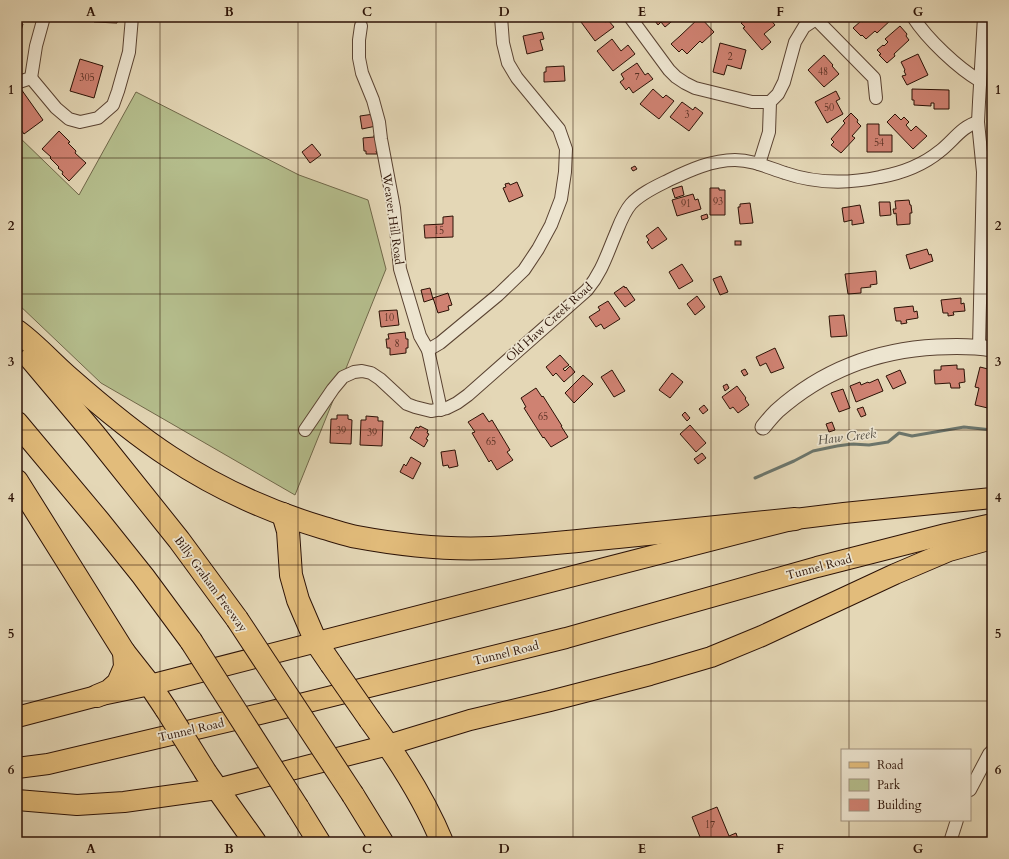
<svg xmlns="http://www.w3.org/2000/svg" width="1009" height="859" font-family="Cardo,serif">
	<style>
		.green { fill: #b5be8d; stroke: #70684a }
		.lines { fill: none; stroke-linecap: round; stroke-linejoin: round }
		.stream { stroke: #6b766d; stroke-width: 3 }
		.building { fill: #cf8272; stroke: #2c1206 }
		.minor-casing { stroke: #5a4332; stroke-width: 14 }
		.tertiary-casing { stroke: #5a4332; stroke-width: 17 }
		.primary-casing { stroke: #2c1206; stroke-width: 22 }
		.motorway-casing { stroke: #2c1206; stroke-width: 24 }
		.minor { stroke: #ede5d0; stroke-width: 12 }
		.tertiary { stroke: #ede5d0; stroke-width: 15 }
		.primary { stroke: #e2bc7b; stroke-width: 20 }
		.motorway { stroke: #e2bc7b; stroke-width: 22 }
		.motorway-bridge-casing { stroke: #2c1206; stroke-width: 24; stroke-linecap: butt }
		.motorway-bridge { stroke: #e2bc7b; stroke-width: 22 }
		.grid { fill: none; stroke: #2c1206; stroke-width: 1; stroke-opacity: 0.55 }
		.labels { text-anchor: middle; dominant-baseline: central; stroke-width: 3.5; stroke-linejoin: round; paint-order: stroke }
		.number-label { font-size: 10px; fill: #552e21 }
		.street-label { font-size: 12px; fill: #2c1206; stroke: #ede5d0 }
		.water-label { font-size: 13px; font-style: italic; fill: #514c42; stroke: #ede5d0 }
		.neatline { fill: none; stroke: #2c1206; stroke-width: 1.5 }
		.grid-label { font-size: 13px; text-anchor: middle; font-weight: bold; fill: #2c1206 }
	</style>
	<rect width="100%" height="100%" fill="#e4d7b6"/>
	<filter id="stains"><feTurbulence type="fractalNoise" baseFrequency=".005" numOctaves="4"/><feColorMatrix values="0 0 0 0 .2 0 0 0 0 .09 0 0 0 0 .02 0 0 0 .5 -.17"/></filter>
	<radialGradient id="worn" r=".72"><stop offset=".6" stop-color="#630" stop-opacity="0"/><stop offset="1" stop-color="#630" stop-opacity=".3"/></radialGradient>
	<!-- green -->
	<path class="green" d="M136,92L299,175L368,200L386,269L295,495L101,383L17,303V135L79,195Z"/>
	<g class="lines">
		<!-- stream -->
		<path class="stream" d="M755,478L794,461L813,451L837,446L852,444L869,445L888,442L899,433L912,436L964,427L992,430"/>
	</g>
	<!-- building -->
	<g class="building">
		<path d="M94,17H118L117,23L94,22Z"/>
		<path d="M370,17H386L371,20Z"/>
		<path d="M589,17H601L605,22L608,20L614,27L595,41L581,22Z"/>
		<path d="M652,17H677L665,27L661,22L658,25Z"/>
		<path d="M700,17L714,32L702,43L700,41L687,54L682,49L679,52L671,44L680,36Z"/>
		<path d="M748,17H768L775,25L764,34L771,42L762,50L743,28L745,27L741,23Z"/>
		<path d="M868,17H892L893,18L877,33L875,31L866,39L862,35L861,36L853,28L861,21L862,22Z"/>
		<path d="M17,22L23,24L17,44Z"/>
		<path d="M900,26L907,34L906,36L909,40L894,54L895,56L887,63L879,55L881,54L877,50L883,45L884,46L888,42L885,39Z"/>
		<path d="M542,32L544,39L540,40L543,50L527,54L523,36Z"/>
		<path d="M612,39L621,51L628,45L635,54L613,71L597,51Z"/>
		<path d="M720,43L746,50L741,69L727,65L724,75L713,72Z"/>
		<path d="M918,54L928,75L907,85L902,76L906,75L904,71L905,70L901,62Z"/>
		<path d="M824,55L833,65L832,66L839,74L824,87L808,70Z"/>
		<path d="M80,59L103,66L94,98L70,91Z"/>
		<path d="M637,63L645,75L648,73L653,79L633,93L629,87L626,90L620,82L624,79L621,74Z"/>
		<path d="M564,66L565,81L544,82V72H546V67Z"/>
		<path d="M21,89L43,120L24,134L17,124V91Z"/>
		<path d="M653,89L663,98L666,95L674,101L659,119L640,104Z"/>
		<path d="M912,89L949,90V109H934V103H931V106L914,105V100H912Z"/>
		<path d="M836,91L840,99L836,101L843,114L827,123L815,102Z"/>
		<path d="M682,102L693,110L695,107L703,113L689,131L670,117Z"/>
		<path d="M851,113L858,120L857,122L861,126L852,136L855,138L841,153L831,145L834,142L831,139L845,123L843,121Z"/>
		<path d="M374,114L376,126L362,129L360,116Z"/>
		<path d="M895,114L901,120L904,117L909,122L906,125L911,131L916,126L927,136L913,149L887,122Z"/>
		<path d="M867,124H879V135H892V152H867Z"/>
		<path d="M59,131L70,142L68,143L76,151L75,153L86,163L69,181L62,174L63,172L58,168L59,167L50,158L51,157L42,149Z"/>
		<path d="M374,135H377L378,151H376L377,154H366V151H364L363,138L374,137Z"/>
		<path d="M312,144L321,155L310,163L302,152Z"/>
		<path d="M635,166L637,169L633,171L631,168Z"/>
		<path d="M517,182L523,196L509,202L503,188L506,187L505,184L509,183L510,185Z"/>
		<path d="M682,186L684,195L675,198L672,189Z"/>
		<path d="M710,188H719V190H725V215H710Z"/>
		<path d="M693,194L695,200L698,199L701,209L677,216L672,200Z"/>
		<path d="M909,200L910,205H911L912,213H910V224L897,225L896,213L894,214L893,209H896L895,201Z"/>
		<path d="M879,202H890L891,215L880,216Z"/>
		<path d="M750,203L753,223L740,224L738,207H740V204Z"/>
		<path d="M860,205L864,223L852,225V220L844,222L842,208Z"/>
		<path d="M707,214L708,218L702,220L701,216Z"/>
		<path d="M453,216V237L425,238L424,225L443,224V217Z"/>
		<path d="M658,227L667,239L652,249L647,242L649,240L646,236Z"/>
		<rect x="735" y="241" width="6" height="4"/>
		<path d="M927,249L929,255L931,254L933,261L910,269L906,255Z"/>
		<path d="M682,264L693,281L679,289L669,272Z"/>
		<path d="M876,271L877,284L870,285L871,287L861,288V293L848,294L845,274Z"/>
		<path d="M721,276L728,292L720,295L713,279Z"/>
		<path d="M624,286L625,288L626,287L635,300L625,307L614,293Z"/>
		<path d="M430,288L433,299L424,302L421,290Z"/>
		<path d="M448,293L452,305L448,306L449,310L438,313L433,298Z"/>
		<path d="M697,296L705,307L695,315L687,304Z"/>
		<path d="M961,298V304L964,303L965,311L953,312L954,315L948,316V313H943L941,300Z"/>
		<path d="M608,301L620,319L604,329L601,324L596,327L589,317L600,310L598,307Z"/>
		<path d="M913,306L914,312L917,311L918,318L906,320L907,323L901,324V321H896L894,308Z"/>
		<path d="M397,310L399,325L381,327L379,311Z"/>
		<path d="M844,315L847,336L831,337L829,316Z"/>
		<path d="M405,332L406,339H408V348H406V353L390,355V348H387L386,339H389L388,334Z"/>
		<path d="M775,348L784,368L771,373L766,363L760,366L756,357Z"/>
		<path d="M560,355L569,365L563,369L565,371L570,366L575,372L564,382L556,373L553,376L546,367Z"/>
		<path d="M957,365V369H964L965,382L959,383L960,388H951L950,383L935,384L934,370H941V366Z"/>
		<path d="M980,367L992,370V409L975,405L979,388L975,387Z"/>
		<path d="M745,369L748,374L744,376L741,371Z"/>
		<path d="M612,370L625,391L614,397L601,377Z"/>
		<path d="M900,370L906,383L893,389L886,376Z"/>
		<path d="M672,373L683,382L670,398L659,390Z"/>
		<path d="M583,375L593,384L574,403L565,393Z"/>
		<path d="M878,379L883,391L856,402L850,386L860,382L861,385L868,382L869,383Z"/>
		<path d="M727,384L729,388L725,391L723,386Z"/>
		<path d="M737,386L746,398L745,399L749,405L738,413L733,407L730,409L722,397Z"/>
		<path d="M536,388L542,397L543,396L562,426H561L568,437L551,447L544,437L543,438L524,408L526,407L521,398Z"/>
		<path d="M843,389L850,408L839,412L831,393Z"/>
		<path d="M704,405L708,410L703,414L699,409Z"/>
		<path d="M863,407L866,415L861,417L857,409Z"/>
		<path d="M685,412L690,418L687,421L682,415Z"/>
		<path d="M483,413L489,422L492,420L510,450L507,452L513,460L497,470L491,460L489,462L472,433L475,432L468,422Z"/>
		<path d="M337,415H348V419L352,420L351,444L330,443L331,419H337Z"/>
		<path d="M366,416L378,417V421H383L382,446L360,445L361,420H366Z"/>
		<path d="M832,422L835,430L829,432L826,424Z"/>
		<path d="M690,425L706,443L696,452L680,434Z"/>
		<path d="M420,426L428,430L427,433L429,434L426,439L428,440L424,447L410,438L416,427L419,428Z"/>
		<path d="M455,450L458,466L449,468L448,465L443,466L441,452Z"/>
		<path d="M702,453L706,458L698,464L694,459Z"/>
		<path d="M411,457L421,463L413,479L400,472L404,464L406,466Z"/>
		<path d="M717,807L729,836L736,833L739,842H702L692,817Z"/>
		<path d="M17,834H19L21,842H17Z"/>
		<path d="M988,836L992,838V842H985Z"/>
	</g>
	<g class="lines">
		<defs>
			<g id="minor">
				<path d="M630,17L669,70L676,77L685,83L695,88L752,102H770"/>
				<path d="M814,17L874,78L876,98"/>
				<path d="M913,17C927,39 958,68 980,81"/>
				<path d="M361,26L359,40V58L362,73L373,100L379,122L381,139L394,208L400,269L420,336L428,350L441,410"/>
				<path d="M31,78L56,108L69,119L80,122L98,118L113,105L118,91L129,52L132,17"/>
				<path d="M17,82H19L31,78L36,46L44,17"/>
				<path d="M759,164L769,132L770,102L778,94L784,82L795,42L804,27L816,19"/>
				<path d="M979,347L983,172L978,122L979,102L984,17"/>
				<path d="M428,350L440,343L498,295L524,270L538,249L551,225L561,199L565,172L566,149L559,129L517,78L508,63L503,43L501,17"/>
				<path d="M305,430L333,389L343,377L354,372L362,371L371,373L380,379L407,404L415,407L431,411L447,408L457,403L468,395L587,290C602,272 607,254 616,233C620,223 624,212 631,204C641,193 657,186 669,180C690,170 712,160 735,160C753,160 769,168 785,173C817,184 847,184 880,177C902,173 923,165 940,151C953,141 962,126 978,122"/>
				<path d="M970,790L989,754L992,751"/>
				<path d="M950,842L957,820"/>
			</g>
			<path id="tertiary" d="M763,427C767,422 772,416 777,411C822,371 877,350 937,347C956,346 974,346 992,349"/>
			<g id="primary">
				<path d="M17,717L97,696L150,685L795,519L844,513L992,498"/>
				<path d="M17,768L48,764L264,713L566,638L817,567L946,534L992,524"/>
				<path d="M17,800L77,805L124,802L217,789L388,745L470,720L550,701L650,675L711,657L762,636L895,574L949,551L992,539"/>
			</g>
			<g id="motorway">
				<path d="M17,331C35,344 50,361 67,376C100,405 133,433 170,457C217,488 270,512 324,528C335,531 346,535 357,537C400,545 447,550 491,548C534,546 576,541 618,537C677,531 736,525 795,519"/>
				<path d="M31,359L95,435L179,540L237,619"/>
				<path d="M17,423L99,521L143,576L191,641"/>
				<path d="M17,481L124,652L150,685L166,709"/>
				<path d="M283,514L288,531L291,575L298,600L316,642L331,664"/>
				<path d="M97,696L109,691L118,683L125,667L124,652"/>
				<path d="M370,720C398,758 424,798 442,842"/>
				<path d="M206,773L255,842"/>
				<path d="M353,795L382,842"/>
				<path d="M298,808L319,842"/>
			</g>
		</defs>
		<!-- minor casing -->
		<use href="#minor" class="minor-casing"/>
		<!-- tertiary casing -->
		<use href="#tertiary" class="tertiary-casing"/>
		<!-- primary casing -->
		<use href="#primary" class="primary-casing"/>
		<!-- motorway casing -->
		<use href="#motorway" class="motorway-casing"/>
		<!-- minor -->
		<use href="#minor" class="minor"/>
		<!-- tertiary -->
		<use href="#tertiary" class="tertiary"/>
		<!-- primary -->
		<use href="#primary" class="primary"/>
		<!-- motorway -->
		<use href="#motorway" class="motorway"/>
		<defs>
			<g id="motorway-bridge">
				<path d="M237,619L353,795"/>
				<path d="M191,641L298,808"/>
				<path d="M331,664L370,720"/>
				<path d="M166,709L206,773"/>
			</g>
		</defs>
		<!-- motorway-bridge casing -->
		<use href="#motorway-bridge" class="motorway-bridge-casing"/>
		<!-- motorway-bridge -->
		<use href="#motorway-bridge" class="motorway-bridge"/>
	</g>
	<!-- grid -->
	<path class="grid" d="M160,17V842M298,17V842M436,17V842M573,17V842M711,17V842M849,17V750M17,158H992M17,294H992M17,430H992M17,565H992M17,701H992M849,820V842"/>
	<g class="labels">
		<!-- number labels -->
		<g class="number-label">
			<text x="730" y="57">2</text>
			<text x="823" y="72">48</text>
			<text x="637" y="77">7</text>
			<text x="87" y="78">305</text>
			<text x="829" y="108">50</text>
			<text x="687" y="115">3</text>
			<text x="879" y="143">54</text>
			<text x="718" y="202">93</text>
			<text x="686" y="204">91</text>
			<text x="439" y="231">15</text>
			<text x="389" y="318">10</text>
			<text x="397" y="344">8</text>
			<text x="543" y="417">65</text>
			<text x="341" y="431">39</text>
			<text x="372" y="433">39</text>
			<text x="491" y="442">65</text>
			<text x="710" y="825">17</text>
		</g>
		<!-- street labels -->
		<g class="street-label">
			<text transform="translate(393 219) rotate(82)">Weaver Hill Road</text>
			<text transform="translate(549 322) rotate(-42)">Old Haw Creek Road</text>
			<text transform="translate(819 567) rotate(-15)">Tunnel Road</text>
			<text transform="translate(211 584) rotate(54)">Billy Graham Freeway</text>
			<text transform="translate(506 653) rotate(-14)">Tunnel Road</text>
			<text transform="translate(191 730) rotate(-13)">Tunnel Road</text>
		</g>
		<!-- water labels -->
		<g class="water-label">
			<text transform="translate(847 437) rotate(-7)">Haw Creek</text>
		</g>
	</g>
	<!-- margin -->
	<rect width="1009" height="859" fill="none" stroke="#e4d7b6" stroke-width="44"/>
	<!-- legend -->
	<rect x="841" y="749" width="130" height="72" fill="#ede5d0" stroke="#a0917f"/>
	<rect x="849" y="762" width="20" height="6" fill="#e2bc7b" stroke="#a0917f"/>
	<text x="877" y="769" font-size="12" fill="#2c1206">Road</text>
	<rect x="849" y="779" width="20" height="12" fill="#b5be8d" stroke="#a0917f"/>
	<text x="877" y="789" font-size="12" fill="#2c1206">Park</text>
	<rect x="849" y="799" width="20" height="12" fill="#cf8272" stroke="#a0917f"/>
	<text x="877" y="809" font-size="12" fill="#2c1206">Building</text>
	<rect x="22" y="22" width="965" height="815" class="neatline"/>
	<g class="grid-label">
		<text x="91" y="16">A</text>
		<text x="229" y="16">B</text>
		<text x="367" y="16">C</text>
		<text x="504" y="16">D</text>
		<text x="642" y="16">E</text>
		<text x="780" y="16">F</text>
		<text x="918" y="16">G</text>
		<text x="11" y="94">1</text>
		<text x="998" y="94">1</text>
		<text x="11" y="230">2</text>
		<text x="998" y="230">2</text>
		<text x="11" y="366">3</text>
		<text x="998" y="366">3</text>
		<text x="11" y="502">4</text>
		<text x="998" y="502">4</text>
		<text x="11" y="638">5</text>
		<text x="998" y="638">5</text>
		<text x="11" y="774">6</text>
		<text x="998" y="774">6</text>
		<text x="91" y="853">A</text>
		<text x="229" y="853">B</text>
		<text x="367" y="853">C</text>
		<text x="504" y="853">D</text>
		<text x="642" y="853">E</text>
		<text x="780" y="853">F</text>
		<text x="918" y="853">G</text>
	</g>
	<rect width="100%" height="100%" filter="url(#stains)"/>
	<rect width="100%" height="100%" fill="url(#worn)"/>
</svg>
